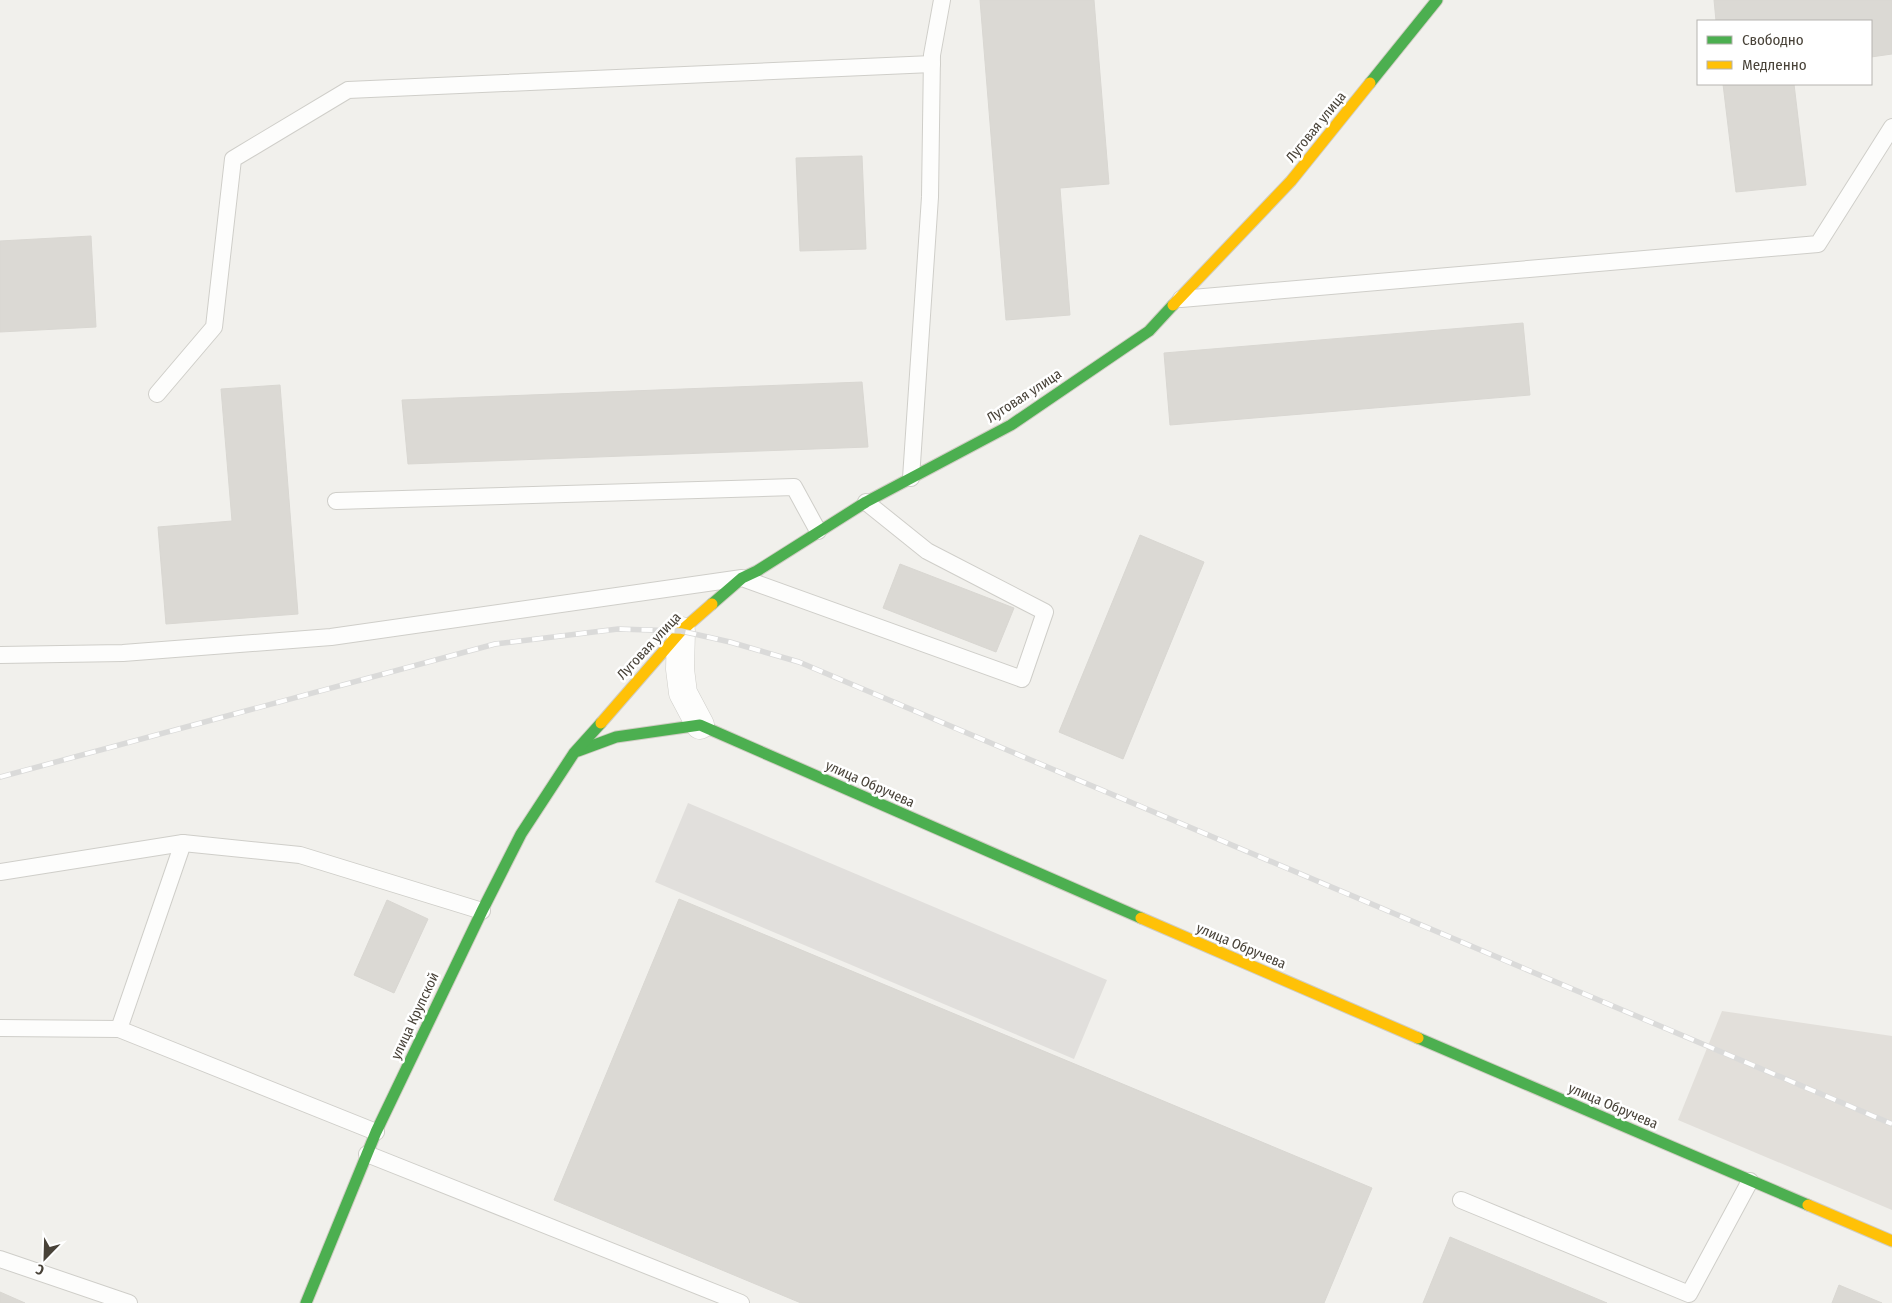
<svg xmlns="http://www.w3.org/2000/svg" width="1892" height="1303" font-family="'Fira Sans Condensed',sans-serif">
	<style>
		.industrial { fill: #e2dfda }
		.parking { fill: #e1dfdc }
		.building { fill: #dbd9d4; stroke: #d9d7d2 }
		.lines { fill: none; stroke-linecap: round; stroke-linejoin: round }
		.lane-casing { stroke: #cfcec9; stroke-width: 18 }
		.street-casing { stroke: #cfcec9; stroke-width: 29 }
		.fast-casing { stroke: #d0cdc3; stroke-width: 13 }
		.slow-casing { stroke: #d0cdc3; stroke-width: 13 }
		.lane { stroke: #fdfdfc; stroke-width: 16 }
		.street { stroke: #fdfdfc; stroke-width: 28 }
		.fast { stroke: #4caf50; stroke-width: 11 }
		.slow { stroke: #ffc107; stroke-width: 11 }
		.rail-casing { stroke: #dadad9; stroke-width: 5.5 }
		.rail { stroke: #fff; stroke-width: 4; stroke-dasharray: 11; stroke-linecap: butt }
		.labels { text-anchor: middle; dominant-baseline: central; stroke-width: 5; stroke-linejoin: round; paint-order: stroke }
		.street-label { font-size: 14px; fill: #484238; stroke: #fff }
	</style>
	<rect width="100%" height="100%" fill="#f1f0ec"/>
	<!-- industrial -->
	<path class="industrial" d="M1722,1011L1892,1036V1210L1678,1120Z"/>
	<!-- parking -->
	<path class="parking" d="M688,803L1107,980L1074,1059L655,882Z"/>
	<!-- building -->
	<g class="building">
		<path d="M980,0H1094L1109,184L1060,188L1070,315L1006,320Z"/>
		<path d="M1714,0H1892V54L1871,57V21H1716Z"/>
		<path d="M1723,84H1794L1806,185L1736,192Z"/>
		<path d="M862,156L866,249L800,251L796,158Z"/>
		<path d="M91,236L96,327L0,332V241Z"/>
		<path d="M1523,323L1530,395L1170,425L1164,353Z"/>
		<path d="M862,382L868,447L408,464L402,400Z"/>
		<path d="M280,385L298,614L166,624L158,527L232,521L221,389Z"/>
		<path d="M1140,535L1204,562L1123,759L1059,732Z"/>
		<path d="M900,564L1014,608L996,652L883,608Z"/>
		<path d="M679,899L1372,1188L1324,1303H801L554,1200Z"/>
		<path d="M387,900L428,919L394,993L354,975Z"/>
		<path d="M1450,1237L1607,1303H1423Z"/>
		<path d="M1839,1285L1882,1303H1832Z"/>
		<path d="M0,1292L25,1303H0Z"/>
	</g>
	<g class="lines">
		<defs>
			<g id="lane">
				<path d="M1181,299L1818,244L1892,127"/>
				<path d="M157,394L214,327L233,159L348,90L932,64"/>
				<path d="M911,478L930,197L932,55L942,0"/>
				<path d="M336,501L794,487L818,531"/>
				<path d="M0,655L123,653L331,637L742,578L1022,679L1045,612L927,551L866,502"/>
				<path d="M0,872L183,843L300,855L482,911"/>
				<path d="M0,1028L119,1029L376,1132"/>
				<path d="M119,1029L183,843"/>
				<path d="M367,1154L741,1303"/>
				<path d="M1461,1200L1689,1294L1750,1181"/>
				<path d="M0,1259L129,1303"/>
			</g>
			<path id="street" d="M681,631L680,669L683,693L700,725"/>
			<g id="fast">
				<path d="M1370,83L1437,0"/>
				<path d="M712,604L742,578L757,571L866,502L1011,425L1149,331L1173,305"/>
				<path d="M578,751L616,737L700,725L1141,918"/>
				<path d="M1418,1038L1808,1205"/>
				<path d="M306,1303L376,1132L482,911L521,834L574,753L601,723"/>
			</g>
			<g id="slow">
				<path d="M1173,305L1291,181L1370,83"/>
				<path d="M601,723L681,631L712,604"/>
				<path d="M1141,918L1418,1038"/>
				<path d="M1808,1205L1892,1241"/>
			</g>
		</defs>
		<!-- lane casing -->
		<use href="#lane" class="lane-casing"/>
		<!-- street casing -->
		<use href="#street" class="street-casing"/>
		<!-- fast casing -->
		<use href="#fast" class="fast-casing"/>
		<!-- slow casing -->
		<use href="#slow" class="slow-casing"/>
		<!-- lane -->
		<use href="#lane" class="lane"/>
		<!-- street -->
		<use href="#street" class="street"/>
		<!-- fast -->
		<use href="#fast" class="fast"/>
		<!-- slow -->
		<use href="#slow" class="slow"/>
		<defs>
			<path id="rail" d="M0,777L495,644L618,629L681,631L730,642L799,662L1892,1124"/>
		</defs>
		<!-- rail casing -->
		<use href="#rail" class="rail-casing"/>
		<!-- rail -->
		<use href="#rail" class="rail"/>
	</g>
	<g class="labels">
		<!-- street labels -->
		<g class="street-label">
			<text transform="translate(1316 127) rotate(-51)">Луговая улица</text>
			<text transform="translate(1024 396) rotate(-33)">Луговая улица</text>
			<text transform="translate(649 646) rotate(-47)">Луговая улица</text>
			<text transform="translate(870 784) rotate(24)">улица Обручева</text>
			<text transform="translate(1241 946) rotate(23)">улица Обручева</text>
			<text transform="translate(415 1016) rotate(-65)">улица Крупской</text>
			<text transform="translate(1613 1106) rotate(23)">улица Обручева</text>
		</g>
	</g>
	<!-- legend -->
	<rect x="1697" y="20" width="175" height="65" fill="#ffffff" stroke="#b6b3af"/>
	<rect x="1707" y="36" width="25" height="8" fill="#4caf50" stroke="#b6b3af"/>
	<text x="1742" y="45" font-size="15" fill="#484238">Свободно</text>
	<rect x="1707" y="61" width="25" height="8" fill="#ffc107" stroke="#b6b3af"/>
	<text x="1742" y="70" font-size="15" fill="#484238">Медленно</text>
	<!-- north arrow -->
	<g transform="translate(45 1258) rotate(203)" stroke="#ffffff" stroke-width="4" paint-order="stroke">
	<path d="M0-4L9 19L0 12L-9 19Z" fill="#484238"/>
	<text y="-8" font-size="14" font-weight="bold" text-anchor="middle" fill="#484238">С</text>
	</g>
</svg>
